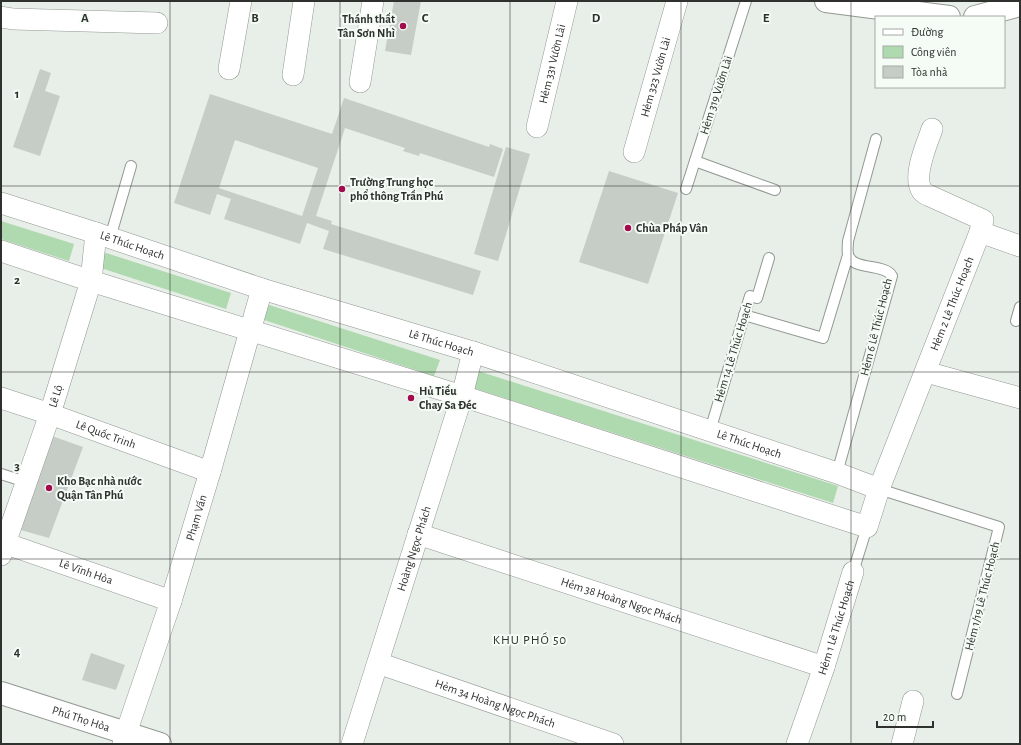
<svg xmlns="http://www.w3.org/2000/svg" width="1021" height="745" font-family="'Alegreya Sans',sans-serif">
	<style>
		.green { fill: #afd9ae }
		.building { fill: #c6ccc6; fill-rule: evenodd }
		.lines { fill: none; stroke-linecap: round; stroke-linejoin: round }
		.lane-casing { stroke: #929892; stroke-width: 12 }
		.street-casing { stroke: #929892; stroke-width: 22 }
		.secondary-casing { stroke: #929892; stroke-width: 24 }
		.lane { stroke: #fff; stroke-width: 10 }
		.street { stroke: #fff; stroke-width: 21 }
		.secondary { stroke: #fff; stroke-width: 22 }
		.grid { fill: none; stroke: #2e312e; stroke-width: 1; stroke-opacity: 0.55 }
		.poi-dot { fill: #a20c4c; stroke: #f5fbf5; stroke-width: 1.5 }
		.labels { text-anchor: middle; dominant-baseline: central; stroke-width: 4; stroke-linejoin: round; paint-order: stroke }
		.poi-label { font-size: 12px; font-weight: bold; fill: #2e312e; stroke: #f5fbf5; text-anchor: start }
		.street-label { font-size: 12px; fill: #2e312e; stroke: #f5fbf5 }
		.neighbourhood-label { font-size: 13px; letter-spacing: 1px; fill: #2e312e; stroke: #f5fbf5 }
		.grid-label { font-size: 13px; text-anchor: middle; font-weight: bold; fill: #2e312e; stroke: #f5fbf5; stroke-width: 4; stroke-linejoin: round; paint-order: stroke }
	</style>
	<rect width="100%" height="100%" fill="#e8eee8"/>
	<!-- green -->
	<g class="green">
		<path d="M1,221L74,244L69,261L1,239Z"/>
		<path d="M103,252L231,293L226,309L98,267Z"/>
		<path d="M263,303L440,360L434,376L258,318Z"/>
		<path d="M478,371L838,486L833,503L473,388Z"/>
	</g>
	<!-- building -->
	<g class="building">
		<path d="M394,1H421L411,55L385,51Z"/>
		<path d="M40,69L51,73L45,91L60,96L40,156L13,147Z"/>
		<path d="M210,94L332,134L344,98L489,147L490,144L503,149L494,177L420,153L419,156L403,151L405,148L345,128L316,216L332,221L331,224L481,271L473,295L323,249L329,231L307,223L300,244L224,219L231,199L217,194L210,215L174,203ZM235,140L318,168L302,216L219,188Z"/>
		<path d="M506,147L530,154L498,261L474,254Z"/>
		<path d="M609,171L678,193L648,284L579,262Z"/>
		<path d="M49,435L83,447L49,538L17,529Z"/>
		<path d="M91,653L125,665L116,690L82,680Z"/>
	</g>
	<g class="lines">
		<defs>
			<g id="lane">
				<path d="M695,161L775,190"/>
				<path d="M686,189L746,1"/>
				<path d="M110,238L131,166"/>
				<path d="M744,315L823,338L848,255"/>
				<path d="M1016,321L1020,307"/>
				<path d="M710,431L750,296L757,298L769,258"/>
				<path d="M837,473L892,276C885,263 851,271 848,254C847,250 848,245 848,241L876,139"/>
				<path d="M1,474L26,482"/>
				<path d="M879,489L999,527L957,694"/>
				<path d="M853,572L867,527"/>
			</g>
			<g id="street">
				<path d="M1,17L13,19L157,23"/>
				<path d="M229,69L241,1"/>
				<path d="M293,75L304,1"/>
				<path d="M360,82L373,1"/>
				<path id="s1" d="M537,127L567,1"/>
				<path id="s2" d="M634,152L677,1"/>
				<path id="s3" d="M1,203L96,233L262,289L473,352L837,473L879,489"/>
				<path d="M980,232L1020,246"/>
				<path id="s4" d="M1,251L91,281L462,396L867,527L879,489L980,232L983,220L930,196C927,195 924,193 922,191C912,176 927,144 932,129"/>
				<path d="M926,372L1020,398"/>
				<path id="s5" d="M1,398L50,414L210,472"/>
				<path id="s6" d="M418,534L824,667"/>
				<path id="s7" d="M1,542L171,601"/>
				<path id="s8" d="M1,555L50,414L91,281L96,233"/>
				<path id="s9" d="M378,663L613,744"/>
				<path id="s10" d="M123,744L126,733L171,601L210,472L250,331L262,289"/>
				<path id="s11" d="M352,744L462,396L473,352"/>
				<path id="s12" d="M797,744L824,667L853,572"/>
				<path d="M902,744L913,701"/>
			</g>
			<g id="secondary">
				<path d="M826,1L949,17"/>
				<path d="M975,17L1020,5"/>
				<path id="s13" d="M1,693L160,744"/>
			</g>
		</defs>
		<!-- lane casing -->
		<use href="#lane" class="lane-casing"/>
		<!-- street casing -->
		<use href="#street" class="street-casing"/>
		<!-- secondary casing -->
		<use href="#secondary" class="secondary-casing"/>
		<!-- lane -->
		<use href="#lane" class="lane"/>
		<!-- street -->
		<use href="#street" class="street"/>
		<!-- secondary -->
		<use href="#secondary" class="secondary"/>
	</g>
	<!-- grid -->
	<path class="grid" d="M170,1V744M340,1V744M510,1V744M681,1V744M851,1V744M1,186H1020M1,372H1020M1,559H1020"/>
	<!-- markers -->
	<g class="poi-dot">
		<circle cx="403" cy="26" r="4"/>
		<circle cx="342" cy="189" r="4"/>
		<circle cx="628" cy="228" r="4"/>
		<circle cx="411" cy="398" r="4"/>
		<circle cx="49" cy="488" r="4"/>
	</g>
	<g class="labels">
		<!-- poi labels -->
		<g class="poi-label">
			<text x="395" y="19" text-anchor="end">Thánh thất<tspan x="395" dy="14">Tân Sơn Nhì</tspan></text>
			<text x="350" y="182">Trường Trung học<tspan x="350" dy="14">phổ thông Trần Phú</tspan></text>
			<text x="636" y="228">Chùa Pháp Vân</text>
			<text x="419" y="391">Hủ Tiếu<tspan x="419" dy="14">Chay Sa Đéc</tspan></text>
			<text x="57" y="481">Kho Bạc nhà nước<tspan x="57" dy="14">Quận Tân Phú</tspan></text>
		</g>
		<!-- street labels -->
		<g class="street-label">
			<text stroke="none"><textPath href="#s1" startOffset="65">Hẻm 331 Vườn Lài</textPath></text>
			<text stroke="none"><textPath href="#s2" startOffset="78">Hẻm 323 Vườn Lài</textPath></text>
			<text transform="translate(716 95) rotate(-72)">Hẻm 319 Vườn Lài</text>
			<text stroke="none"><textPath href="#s3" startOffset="138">Lê Thúc Hoạch</textPath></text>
			<text stroke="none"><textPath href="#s4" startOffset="1148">Hẻm 2 Lê Thúc Hoạch</textPath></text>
			<text transform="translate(876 327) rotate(-76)">Hẻm 6 Lê Thúc Hoạch</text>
			<text stroke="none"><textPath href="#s3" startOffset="462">Lê Thúc Hoạch</textPath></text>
			<text transform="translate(733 352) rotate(-73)">Hẻm 14 Lê Thúc Hoạch</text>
			<text stroke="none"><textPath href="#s8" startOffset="168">Lê Lộ</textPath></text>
			<text stroke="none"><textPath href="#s5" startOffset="111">Lê Quốc Trinh</textPath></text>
			<text stroke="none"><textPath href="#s3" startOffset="786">Lê Thúc Hoạch</textPath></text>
			<text stroke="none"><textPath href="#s10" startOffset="238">Phạm Vấn</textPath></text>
			<text stroke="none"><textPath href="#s11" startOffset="205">Hoàng Ngọc Phách</textPath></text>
			<text stroke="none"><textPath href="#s7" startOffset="90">Lê Vĩnh Hòa</textPath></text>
			<text transform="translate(982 596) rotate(-76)">Hẻm 1/19 Lê Thúc Hoạch</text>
			<text stroke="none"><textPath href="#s6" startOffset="214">Hẻm 38 Hoàng Ngọc Phách</textPath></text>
			<text stroke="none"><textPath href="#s12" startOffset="123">Hẻm 1 Lê Thúc Hoạch</textPath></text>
			<text stroke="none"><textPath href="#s9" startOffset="124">Hẻm 34 Hoàng Ngọc Phách</textPath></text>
			<text stroke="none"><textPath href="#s13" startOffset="84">Phú Thọ Hòa</textPath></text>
		</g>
		<!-- neighbourhood labels -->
		<g class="neighbourhood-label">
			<text x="530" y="640">KHU PHỐ 50</text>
		</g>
	</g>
	<g class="grid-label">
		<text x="85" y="22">A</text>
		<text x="255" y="22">B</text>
		<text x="425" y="22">C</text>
		<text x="596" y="22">D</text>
		<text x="766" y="22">E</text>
		<text x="17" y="98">1</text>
		<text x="17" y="284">2</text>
		<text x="17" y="470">3</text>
		<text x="17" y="656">4</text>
	</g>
	<!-- border -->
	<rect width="1021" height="745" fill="none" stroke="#2e312e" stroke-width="4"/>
	<!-- legend -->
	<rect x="875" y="16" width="130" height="72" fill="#f5fbf5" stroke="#a5aaa5"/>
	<rect x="883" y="29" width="20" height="6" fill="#ffffff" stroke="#a5aaa5"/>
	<text x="911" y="36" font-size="12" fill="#2e312e">Đường</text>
	<rect x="883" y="46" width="20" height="12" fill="#afd9ae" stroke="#a5aaa5"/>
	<text x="911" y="56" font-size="12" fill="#2e312e">Công viên</text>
	<rect x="883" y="66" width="20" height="12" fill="#c6ccc6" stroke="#a5aaa5"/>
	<text x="911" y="76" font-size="12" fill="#2e312e">Tòa nhà</text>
	<!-- scale -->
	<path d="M877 721v6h56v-6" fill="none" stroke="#2e312e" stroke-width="2"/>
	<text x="883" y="721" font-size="12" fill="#2e312e" stroke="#f5fbf5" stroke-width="3" paint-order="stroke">20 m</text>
</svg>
